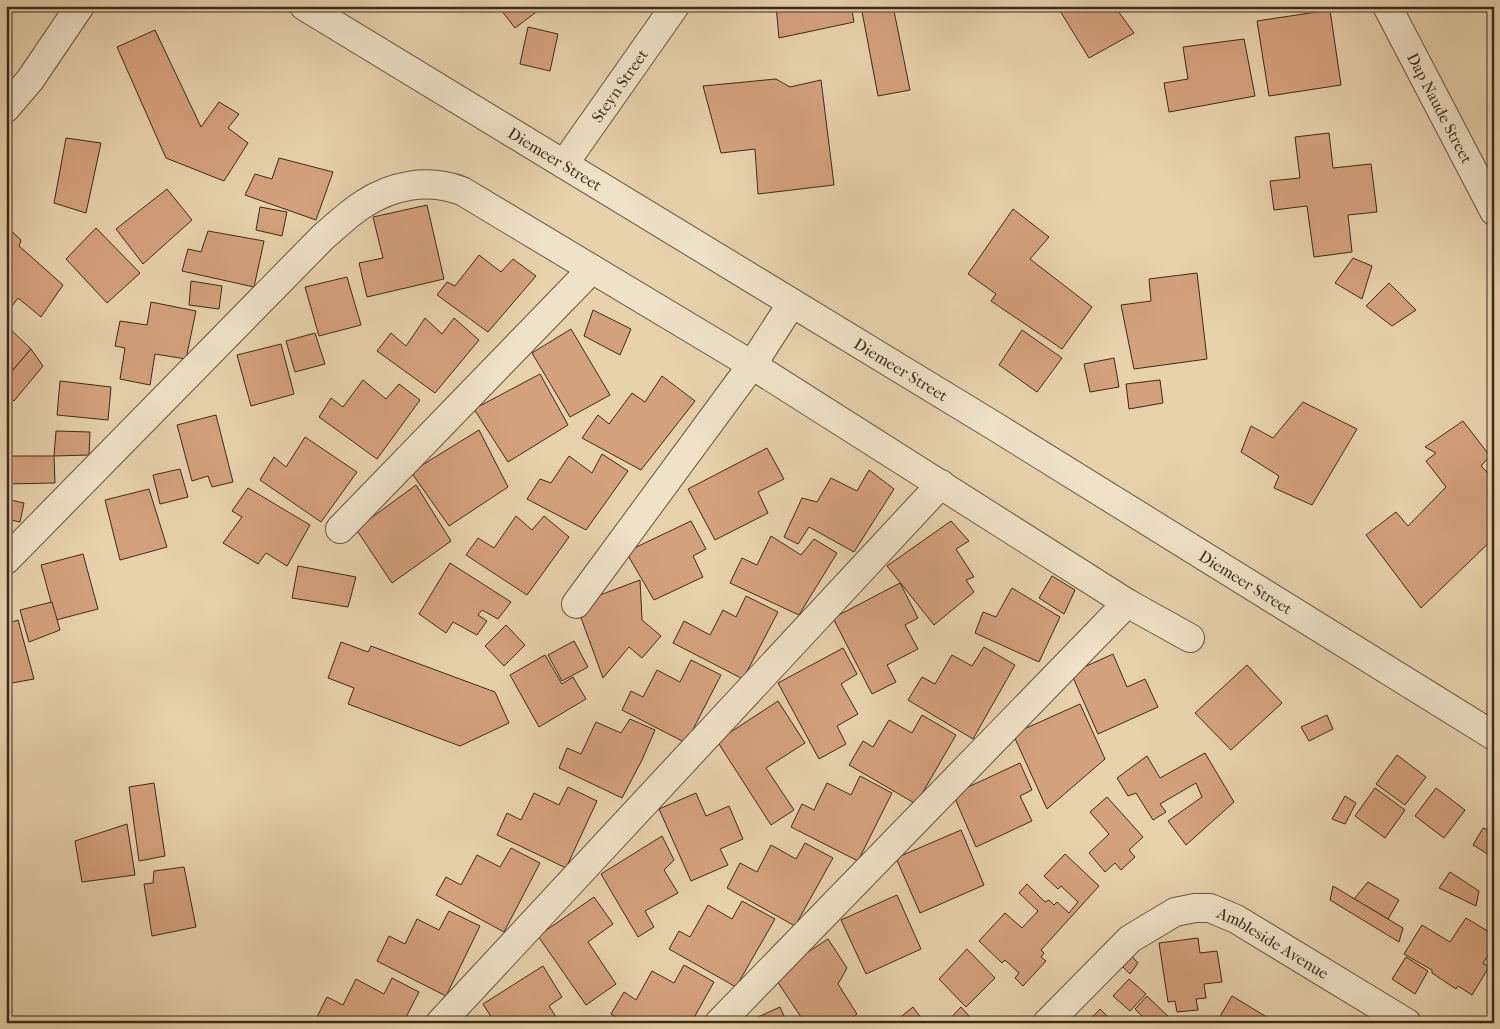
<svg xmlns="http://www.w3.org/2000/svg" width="1500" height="1029" font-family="'IM FELL French Canon',serif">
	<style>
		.building { fill: #d4a17d; stroke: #3c2b18 }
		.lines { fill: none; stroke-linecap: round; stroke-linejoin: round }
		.minor-casing { stroke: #67553d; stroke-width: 30 }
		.minor { stroke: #efe2c9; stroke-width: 28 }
		.labels { text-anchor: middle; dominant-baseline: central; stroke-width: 5; stroke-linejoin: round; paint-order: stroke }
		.street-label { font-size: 16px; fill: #3c2b18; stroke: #efe2c9 }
	</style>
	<rect width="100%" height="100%" fill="#e7d2ac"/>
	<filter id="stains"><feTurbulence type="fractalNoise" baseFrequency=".004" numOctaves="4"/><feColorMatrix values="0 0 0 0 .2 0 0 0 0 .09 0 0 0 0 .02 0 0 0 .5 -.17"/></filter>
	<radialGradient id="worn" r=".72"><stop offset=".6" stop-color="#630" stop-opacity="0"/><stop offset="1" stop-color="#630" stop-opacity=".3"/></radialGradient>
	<!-- building -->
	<g class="building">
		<path d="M498,6H543V7L515,28Z"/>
		<path d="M776,6H851L854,22L779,38Z"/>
		<path d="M861,6H893L910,90L878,96Z"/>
		<path d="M1057,6H1125L1118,11L1134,33L1089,58Z"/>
		<path d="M1330,10L1341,85L1269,96L1257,21Z"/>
		<path d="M528,27L558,34L550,71L520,64Z"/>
		<path d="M155,30L201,127L219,102L239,114L228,128L248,143L224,181L166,158L117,47Z"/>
		<path d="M1244,39L1255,96L1169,112L1164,83L1188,79L1183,47Z"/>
		<path d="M776,79L790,87L821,80L834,185L758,194L755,149L721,153L703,86Z"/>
		<path d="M1329,133L1333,168L1371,164L1377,212L1348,215L1352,252L1314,257L1307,206L1274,210L1270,181L1300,178L1295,137Z"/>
		<path d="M66,138L101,143L86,213L54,203Z"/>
		<path d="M279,158L333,172L316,220L245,195L255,174L272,179Z"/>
		<path d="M167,189L192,220L143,264L116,229Z"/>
		<path d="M427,205L444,279L367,297L359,263L383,258L373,217Z"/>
		<path d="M260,207L287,212L282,236L256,230Z"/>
		<path d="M1013,209L1049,237L1030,259L1092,307L1062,349L991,301L996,294L968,274Z"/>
		<path d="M6,226L21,240L19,246L63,285L41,317L18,298L6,314Z"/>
		<path d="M96,228L140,273L107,303L66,259Z"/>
		<path d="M208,231L264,241L254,287L182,271L188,249L201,252Z"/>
		<path d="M479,255L501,272L513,259L536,276L488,332L437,295L447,282L455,286Z"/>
		<path d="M1353,258L1372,266L1362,299L1335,283Z"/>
		<path d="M1197,273L1207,359L1134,369L1121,305L1151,301L1149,279Z"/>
		<path d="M347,277L361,325L319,336L305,287Z"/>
		<path d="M191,281L222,286L219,309L189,305Z"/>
		<path d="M1389,283L1416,310L1392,326L1366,306Z"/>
		<path d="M151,302L196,311L186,359L155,354L150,385L120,379L125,348L115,346L120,321L147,325Z"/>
		<path d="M593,310L631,329L620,355L584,336Z"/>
		<path d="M425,318L442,334L454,318L479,340L435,393L377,351L391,333L406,346Z"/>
		<path d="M6,325L31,349L6,378Z"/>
		<path d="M571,329L610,395L570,417L532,353Z"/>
		<path d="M1022,330L1062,358L1037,392L999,365Z"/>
		<path d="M315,333L325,364L295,372L286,341Z"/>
		<path d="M281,344L294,394L251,406L237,355Z"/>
		<path d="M31,349L43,366L14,401L6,394V378Z"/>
		<path d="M1114,358L1119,387L1090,392L1084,364Z"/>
		<path d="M540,374L568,425L508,462L474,409Z"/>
		<path d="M662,376L695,401L641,470L582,438L598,415L609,424L632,393L645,402Z"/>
		<path d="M363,380L386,399L399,384L420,400L377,459L319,417L331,398L343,407Z"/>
		<path d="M1160,380L1163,403L1129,409L1126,384Z"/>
		<path d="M60,381L111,387L108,420L57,415Z"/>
		<path d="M1303,402L1357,429L1312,505L1274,488L1279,476L1241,452L1251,426L1273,438Z"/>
		<path d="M216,415L233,482L212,487L208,476L192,481L177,425Z"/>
		<path d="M1463,421L1490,456L1481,466L1490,475L1494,472V538L1421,608L1366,535L1396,512L1408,526L1446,487L1426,461L1436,453L1425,447Z"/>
		<path d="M479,430L508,487L449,526L411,472Z"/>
		<path d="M56,431L90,432L89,455L54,456Z"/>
		<path d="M305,437L357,472L321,522L260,480L274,457L286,467Z"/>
		<path d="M767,448L784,479L758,492L768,513L715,540L688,489Z"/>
		<path d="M602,454L628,471L586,530L527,499L540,479L551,483L569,456L592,473Z"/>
		<path d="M6,456H54L55,483L6,484Z"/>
		<path d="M180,469L188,497L160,504L153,475Z"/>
		<path d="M869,470L894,489L854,552L809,527L798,544L784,537L802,498L817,502L831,478L857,491Z"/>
		<path d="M416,485L451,541L392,583L356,529Z"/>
		<path d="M248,488L310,525L287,566L266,553L258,564L223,543L242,517L232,511Z"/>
		<path d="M149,489L167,547L120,560L105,500Z"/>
		<path d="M6,499L24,503L20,522L6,519Z"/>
		<path d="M516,516L532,530L544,516L569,537L527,595L466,555L478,538L494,548Z"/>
		<path d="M691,521L706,549L693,556L703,577L654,600L626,552Z"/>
		<path d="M951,521L969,541L956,549L974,577L966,580L974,592L934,625L887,566Z"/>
		<path d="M771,536L801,555L814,539L837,553L799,615L730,583L742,558L757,565Z"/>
		<path d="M83,554L98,609L56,620L41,565Z"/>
		<path d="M450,563L511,602L498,619L482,610L478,615L487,621L477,635L453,622L446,633L419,614Z"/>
		<path d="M298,566L356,577L348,607L292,598Z"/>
		<path d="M1052,576L1075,590L1064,614L1039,598Z"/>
		<path d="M640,580L642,620L661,636L642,658L629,647L603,678L576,604Z"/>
		<path d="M900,583L918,618L905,625L918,649L887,665L896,682L872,694L833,618Z"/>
		<path d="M1012,588L1060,617L1039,662L975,633L983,612L996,617Z"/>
		<path d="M746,596L778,612L743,679L673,643L684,621L710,635L723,610L736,617Z"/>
		<path d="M52,602L60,630L29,642L20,610Z"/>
		<path d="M18,620L34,679L6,684V624Z"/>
		<path d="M506,625L525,645L504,666L485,646Z"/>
		<path d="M574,641L588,667L562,681L548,655Z"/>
		<path d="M341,642L368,652L371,646L495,692L509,723L460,746L348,704L354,688L328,678Z"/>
		<path d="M984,647L1015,665L973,739L908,700L922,677L935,684L952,655L972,666Z"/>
		<path d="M843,648L857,674L841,684L858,714L837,726L846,744L819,759L778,683Z"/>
		<path d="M1113,654L1127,687L1145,679L1158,707L1098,734L1071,673Z"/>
		<path d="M545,655L562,684L573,677L586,699L539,727L510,675Z"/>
		<path d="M691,660L721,675L686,743L622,710L631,691L643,697L657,670L680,682Z"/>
		<path d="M1247,665L1282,703L1231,750L1195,713Z"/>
		<path d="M778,701L805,743L766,768L794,810L771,825L717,741Z"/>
		<path d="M1080,704L1105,759L1047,809L1013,734Z"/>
		<path d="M922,715L956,735L916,804L849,765L863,741L873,747L889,720L912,733Z"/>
		<path d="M1327,715L1333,729L1309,741L1301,727Z"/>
		<path d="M630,719L655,730L642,760L622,798L559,768L567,748L581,754L596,722L621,733Z"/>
		<path d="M1205,753L1234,802L1186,845L1168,821L1202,797L1196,783L1160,804L1166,812L1153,820L1136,793L1128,796L1117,778L1147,756L1160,778Z"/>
		<path d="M1397,755L1426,777L1405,805L1376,784Z"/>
		<path d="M1020,763L1032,790L1020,796L1032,821L976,847L953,794Z"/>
		<path d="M860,776L892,793L858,861L791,827L802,804L814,810L827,783L851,795Z"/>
		<path d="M154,783L165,856L139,861L129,787Z"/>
		<path d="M568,787L597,801L566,868L497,835L507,813L521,820L534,793L559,805Z"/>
		<path d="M1375,788L1405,810L1385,838L1355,816Z"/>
		<path d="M1436,788L1465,810L1444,838L1415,816Z"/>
		<path d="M696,793L706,816L729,806L743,839L720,849L728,865L691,881L659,809Z"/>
		<path d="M1345,796L1356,803L1345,824L1332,819Z"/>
		<path d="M1107,797L1143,837L1129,850L1135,857L1121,870L1115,863L1105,872L1089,853L1109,834L1090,812Z"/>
		<path d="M127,824L135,875L82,882L75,841Z"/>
		<path d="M1483,828L1494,832V858L1473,845Z"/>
		<path d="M961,830L984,885L920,913L896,858Z"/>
		<path d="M662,836L674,860L664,870L678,893L645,911L654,927L638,937L601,874Z"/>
		<path d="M805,843L833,858L795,926L727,888L740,863L757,872L771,845L796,859Z"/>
		<path d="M511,848L540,863L504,932L436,895L446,877L461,885L477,855L500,867Z"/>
		<path d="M1065,854L1099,886L1041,950L1044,953L1041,957L1046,961L1023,986L1015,978L1019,973L1005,960L1002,963L979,941L1005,913L1022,928L1038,911L1019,893L1027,884L1045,902L1049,900L1054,905L1057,902L1069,913L1078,902L1061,886L1058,889L1044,876Z"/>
		<path d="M184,867L196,927L152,936L144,884L153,883L154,871Z"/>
		<path d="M1450,872L1479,891L1476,906L1439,888Z"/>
		<path d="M1368,882L1399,900L1388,919L1354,899Z"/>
		<path d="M1333,886L1403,928L1399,942L1330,900Z"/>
		<path d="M897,895L921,949L866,974L841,920Z"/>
		<path d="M594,897L613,924L588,942L616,984L586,1005L538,936Z"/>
		<path d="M742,901L775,919L736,987L669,949L679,931L690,937L708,905L732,919Z"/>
		<path d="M449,911L480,926L446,996L377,961L389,936L405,944L417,919L439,930Z"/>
		<path d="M1466,918L1494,935V947L1483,963L1489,967L1472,995L1458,986L1456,989L1432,973V970L1404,954L1422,925L1450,942Z"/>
		<path d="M1198,938L1200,953L1217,951L1222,982L1204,984L1206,998L1196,999L1198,1010L1177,1012L1175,1001L1168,1002L1159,943Z"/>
		<path d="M828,939L847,968L838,984L857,1014L845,1023H805L773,975Z"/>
		<path d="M967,949L995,978L966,1007L939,979Z"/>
		<path d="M1127,951L1138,963L1130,974L1117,961Z"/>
		<path d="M1406,957L1428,971L1415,994L1392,979Z"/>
		<path d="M684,965L714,982L691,1023H626L611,1014L624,992L636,1000L652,971L674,983Z"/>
		<path d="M543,966L562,997L549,1006L560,1023H495L483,1004Z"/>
		<path d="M392,978L419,992L403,1023H323L316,1019L327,997L343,1005L356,979L384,994Z"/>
		<path d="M1129,979L1146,994L1130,1011L1113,996Z"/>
		<path d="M1147,996L1175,1023H1149L1135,1009Z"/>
		<path d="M1232,996L1265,1016L1261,1023H1216Z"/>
		<path d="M780,1007L787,1023H745Z"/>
		<path d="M913,1007L925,1023H893Z"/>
		<path d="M961,1007L975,1023H946Z"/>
		<path d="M1100,1009L1114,1023H1087Z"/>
	</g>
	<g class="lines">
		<defs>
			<g id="minor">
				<path id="s1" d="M304,6L996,427L1494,736"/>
				<path id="s2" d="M1387,6L1494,211"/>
				<path d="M6,108L30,80L80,6"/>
				<path id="s3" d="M564,164L675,6"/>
				<path d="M340,529L592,269"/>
				<path d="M6,560L323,237C335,227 348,214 362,205C392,185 428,178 462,191L752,365L1127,603L1190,638"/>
				<path d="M576,604L752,365L792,303"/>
				<path d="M440,1023L941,484"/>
				<path d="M719,1023L1127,603"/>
				<path id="s4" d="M1047,1023L1130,939L1175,912L1195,908H1210L1236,919L1407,1023"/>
			</g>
		</defs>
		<!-- minor casing -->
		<use href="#minor" class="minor-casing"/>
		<!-- minor -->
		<use href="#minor" class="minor"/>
	</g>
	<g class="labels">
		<!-- street labels -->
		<g class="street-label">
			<text stroke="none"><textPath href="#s3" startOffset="96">Steyn Street</textPath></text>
			<text stroke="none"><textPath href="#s2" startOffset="115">Dap Naude Street</textPath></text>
			<text stroke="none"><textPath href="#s1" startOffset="294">Diemeer Street</textPath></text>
			<text stroke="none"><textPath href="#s1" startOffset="699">Diemeer Street</textPath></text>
			<text stroke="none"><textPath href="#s1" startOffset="1104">Diemeer Street</textPath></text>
			<text stroke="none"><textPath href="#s4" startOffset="278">Ambleside Avenue</textPath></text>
		</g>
	</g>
	<!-- margin -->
	<rect width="1500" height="1029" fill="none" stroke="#e7d2ac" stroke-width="25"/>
	<rect x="8" y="8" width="1485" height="1014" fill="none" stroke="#3c2b18" stroke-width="2.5"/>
	<rect x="12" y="12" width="1475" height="1004" fill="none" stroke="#3c2b18"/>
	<rect width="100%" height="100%" filter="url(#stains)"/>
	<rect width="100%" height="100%" fill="url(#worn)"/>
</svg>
